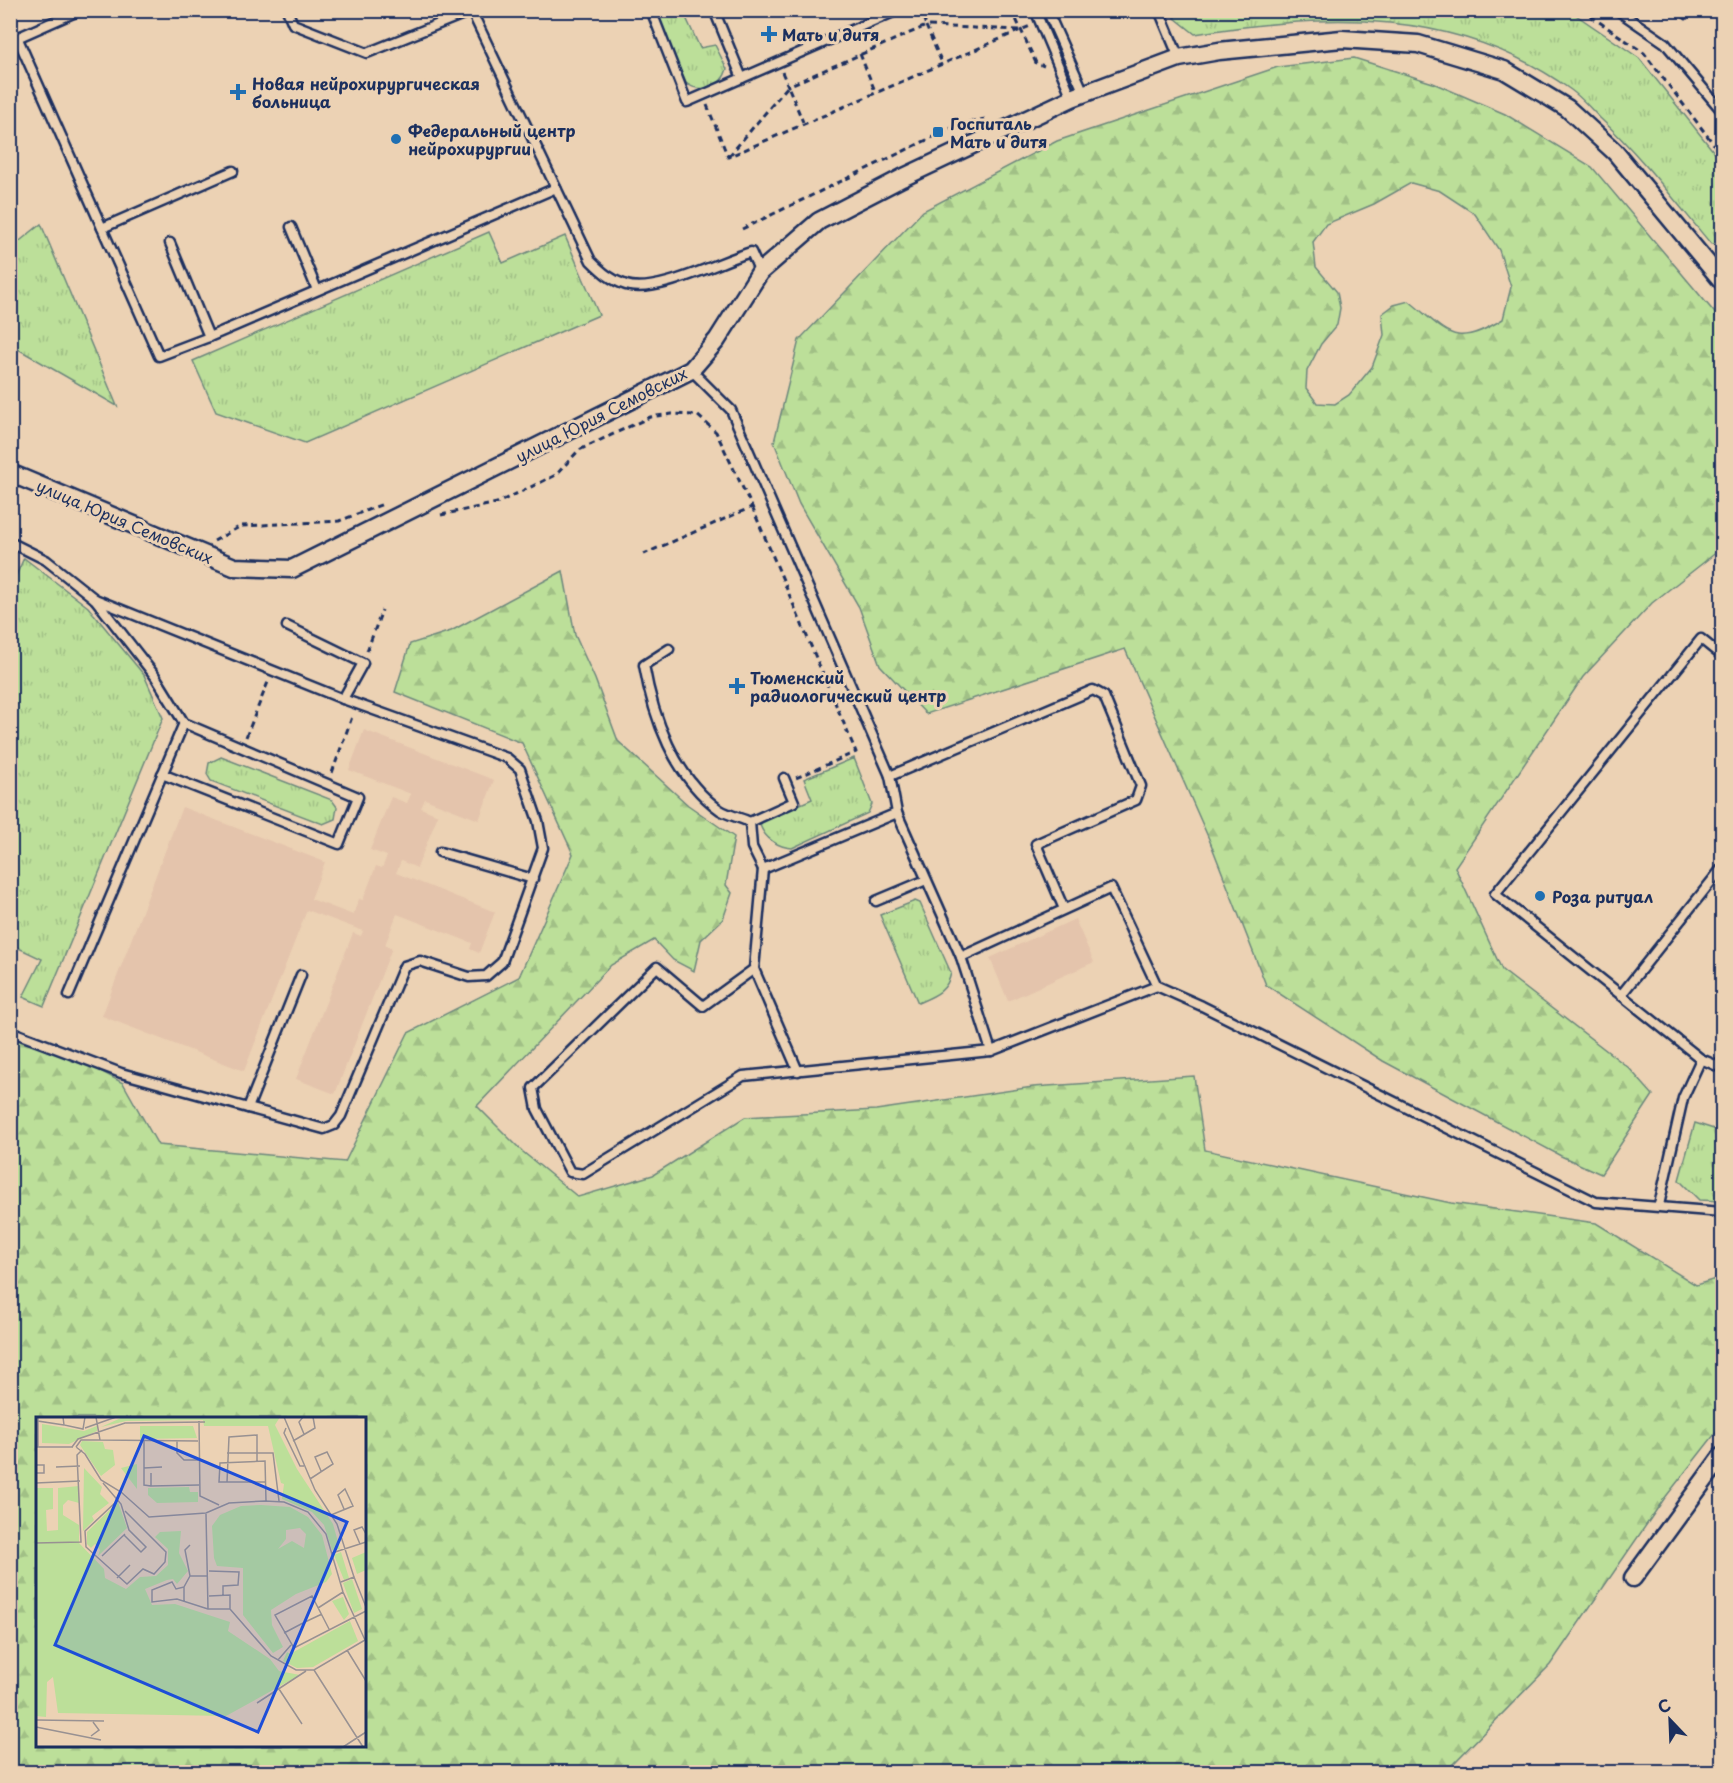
<svg xmlns="http://www.w3.org/2000/svg" width="1733" height="1783" font-family="'Playpen Sans',sans-serif">
	<style>
		.built { fill: #e4c4ac }
		.grass { fill: url(#grass-tufts); stroke: #6c877c; stroke-width: 1.5 }
		.forest { fill: url(#forest-firs); stroke: #6c877c; stroke-width: 1.5; fill-rule: evenodd }
		.lines { fill: none; stroke-linecap: round; stroke-linejoin: round }
		.service-casing { stroke: #1b2f5e; stroke-width: 13 }
		.minor-casing { stroke: #1b2f5e; stroke-width: 21 }
		.path { stroke: #1b2f5e; stroke-width: 3; stroke-dasharray: 6 4.5; stroke-linecap: butt }
		.service { stroke: #ecd2b4; stroke-width: 8 }
		.minor { stroke: #ecd2b4; stroke-width: 16 }
		.poi-dot { fill: #1f6fb2; stroke: #ecd2b4; stroke-width: 2 }
		.labels { text-anchor: middle; dominant-baseline: central; stroke-width: 6; stroke-linejoin: round; paint-order: stroke }
		.poi-label { font-size: 16px; font-weight: bold; fill: #1b2f5e; stroke: #ecd2b4; text-anchor: start }
		.street-label { font-size: 16px; fill: #1b2f5e; stroke: #ecd2b4 }
		.inset-road { fill: none; stroke: #989192; stroke-width: 1.5 }
		.view { fill: #1d4ed8; fill-opacity: 0.15; stroke: #1d4ed8; stroke-width: 3 }
		.inset-edge { fill: none; stroke: #1b2f5e; stroke-width: 3 }
	</style>
	<defs>
		<pattern id="grass-tufts" width="24" height="20" patternUnits="userSpaceOnUse" patternTransform="scale(1.5)"><rect width="24" height="20" fill="#bcdf99"/><path d="M3 7l-1-3M5 7V3M7 7l1-3M15 17l-1-3M17 17v-4M19 17l1-3" fill="none" stroke="#a1c086"/></pattern>
		<pattern id="forest-firs" width="22" height="20" patternUnits="userSpaceOnUse" patternTransform="scale(1.5)"><rect width="22" height="20" fill="#bcdf99"/><path d="M5 1l3.5 6h-7zM16 11l3.5 6h-7z" fill="#a1c086"/></pattern>
	</defs>
	<rect width="100%" height="100%" fill="#ecd2b4"/>
	<filter id="ink" filterUnits="userSpaceOnUse"><feTurbulence type="fractalNoise" baseFrequency=".0167" numOctaves="2"/><feDisplacementMap in="SourceGraphic" scale="12" xChannelSelector="R" yChannelSelector="G"/><feConvolveMatrix kernelMatrix="1 2 1 2 8 2 1 2 1" color-interpolation-filters="sRGB"/></filter>
	<g filter="url(#ink)">
		<!-- built -->
		<g class="built">
			<path d="M364,730L494,780L479,820L425,799L421,808L438,815L417,868L401,861L396,873L495,912L479,953L470,949L472,943L397,914L385,945L392,948L335,1094L296,1079L353,933L361,936L363,931L307,910L244,1071L102,1016L182,807L325,862L311,899L353,915L359,899L363,900L376,866L382,868L387,856L370,850L391,797L407,803L411,794L349,770Z"/>
			<path d="M1075,919L1094,962L1008,1001L990,958Z"/>
		</g>
		<!-- grass -->
		<g class="grass">
			<path d="M655,11H683L700,48L715,45L727,69C722,87 700,94 686,83Z"/>
			<path d="M1173,11H1570L1639,58L1722,162V243L1711,244C1675,201 1641,156 1600,118C1591,109 1581,97 1571,90C1457,7 1327,13 1195,34L1175,18Z"/>
			<path d="M41,224L117,406L11,345V248Z"/>
			<path d="M489,232L503,263L565,236L599,315L305,443L216,412L193,361Z"/>
			<path d="M24,558L88,607L144,675L163,718L44,1006L23,997L42,959L10,944V589Z"/>
			<path d="M221,757L332,800L337,807L335,819L323,824L211,781L207,774L209,763Z"/>
			<path d="M854,758L872,804L868,813L792,848C778,847 765,839 760,825L764,820L812,799L804,779Z"/>
			<path d="M915,901L920,903L951,973C947,992 934,996 918,1003L880,915Z"/>
			<path d="M1695,1123L1720,1131L1722,1128V1201L1699,1200L1679,1180Z"/>
		</g>
		<!-- forest -->
		<g class="forest">
			<path d="M1354,58L1433,83L1505,114L1592,167L1714,312L1722,327V548L1652,603L1583,677L1455,867L1502,970L1629,1068L1653,1095L1601,1174L1561,1156L1383,1061L1266,985L1209,839L1125,649L926,714L880,665L859,607L799,504L774,442L799,340L923,211L1057,141L1278,67ZM1411,183L1440,191L1475,214L1499,250L1511,287L1503,319C1453,350 1449,333 1409,301L1394,305L1382,314L1384,335L1372,367L1349,395L1335,404L1317,403L1306,388L1307,371L1321,344L1337,325L1340,308L1337,292L1316,267L1313,242L1326,224L1374,204Z"/>
			<path d="M563,571L575,635L595,679L618,741L688,805L734,837L726,885L732,893L723,919L701,940L694,971L673,960L654,940L611,965L477,1106L523,1152L578,1197L653,1175L745,1117L876,1110L1033,1087L1194,1076L1205,1150L1451,1203L1596,1223L1696,1285L1722,1277V1425L1664,1499L1550,1665L1450,1767L1436,1772H11L10,1023L123,1083L158,1145L345,1162L408,1033L519,977L573,854L522,743L395,692L410,644L451,631ZM38,1418H364V1746H38Z"/>
		</g>
		<g class="lines">
			<defs>
				<g id="service">
					<path d="M287,10L293,24L367,53L471,11"/>
					<path d="M471,10L591,261C602,272 611,280 626,285C656,295 720,261 751,252L760,272"/>
					<path d="M651,10L687,102L898,10"/>
					<path d="M714,10L742,78"/>
					<path d="M1035,10L1072,98"/>
					<path d="M1047,10L1084,93"/>
					<path d="M1159,10L1179,58"/>
					<path d="M1617,10L1665,43L1722,111"/>
					<path d="M18,39L159,356L209,337"/>
					<path d="M10,41L80,10"/>
					<path d="M291,227L317,290"/>
					<path d="M102,228L233,171"/>
					<path d="M170,243L209,337L556,188"/>
					<path d="M691,370L731,410L890,776L897,813L961,957L991,1051L1157,986L1202,1006L1596,1202L1722,1212"/>
					<path d="M10,542L46,560L95,599L155,676L184,723L358,797L339,844L162,774"/>
					<path d="M287,626L363,663L343,699"/>
					<path d="M669,649L644,665C653,717 674,777 720,810C728,815 741,818 750,822L752,847L763,869L897,813"/>
					<path d="M1722,656L1701,639L1495,894L1701,1059L1722,1068"/>
					<path d="M890,776L1093,690L1104,696L1141,786L1136,800L1036,844L1064,909"/>
					<path d="M750,822L794,802L784,778"/>
					<path d="M440,852L533,879"/>
					<path d="M763,869L754,969L798,1071"/>
					<path d="M876,901L926,880"/>
					<path d="M961,957L1111,888L1157,986"/>
					<path d="M754,969L703,1006L657,967L533,1088L537,1109L570,1172L583,1174L743,1076L991,1051"/>
					<path d="M69,995L184,723"/>
					<path d="M1621,995L1722,868"/>
					<path d="M10,1031L121,1073L324,1129L334,1125L341,1116L404,966L420,961L469,977L486,976L502,962L543,848L538,821L520,769L507,758L343,699L95,599"/>
					<path d="M248,1108L301,975"/>
					<path d="M1659,1205L1683,1098L1701,1059"/>
				</g>
				<g id="minor">
					<path d="M10,473L234,567L292,569L691,370L717,340L760,272L819,221L902,178L1072,98L1179,58L1219,51L1342,39L1418,44L1504,70L1567,108L1615,152L1722,281"/>
					<path d="M1633,1578L1722,1456"/>
				</g>
			</defs>
			<!-- service casing -->
			<use href="#service" class="service-casing"/>
			<!-- minor casing -->
			<use href="#minor" class="minor-casing"/>
			<!-- path -->
			<g class="path">
				<path d="M1012,10L1036,63L1044,66"/>
				<path d="M1582,10L1644,53L1722,155"/>
				<path d="M1674,10L1686,19L1694,10"/>
				<path d="M926,26L942,63"/>
				<path d="M929,26L1019,30"/>
				<path d="M860,54L875,91"/>
				<path d="M782,72L788,86L926,26L921,10"/>
				<path d="M707,105L728,157L1030,26"/>
				<path d="M729,156L788,86L803,122"/>
				<path d="M742,229L960,124L985,119"/>
				<path d="M752,507L856,752L796,778"/>
				<path d="M441,515L497,503L556,475L579,450L650,417L672,414L697,415L716,432L752,507L644,554"/>
				<path d="M214,541L241,526L339,521L383,504"/>
				<path d="M367,651L382,610"/>
				<path d="M246,737L268,682"/>
				<path d="M332,773L353,714"/>
			</g>
			<!-- service -->
			<use href="#service" class="service"/>
			<!-- minor -->
			<use href="#minor" class="minor"/>
		</g>
	</g>
	<!-- markers -->
	<g class="poi-dot">
		<path d="M766 25h6v6h6v6h-6v6h-6v-6h-6v-6h6z"/>
		<path d="M235 83h6v6h6v6h-6v6h-6v-6h-6v-6h6z"/>
		<rect x="932" y="126" width="12" height="12" rx="3"/>
		<circle cx="396" cy="139" r="6"/>
		<path d="M734 677h6v6h6v6h-6v6h-6v-6h-6v-6h6z"/>
		<circle cx="1540" cy="896" r="6"/>
	</g>
	<g class="labels">
		<!-- poi labels -->
		<g class="poi-label">
			<text x="782" y="34">Мать и дитя</text>
			<text x="252" y="83">Новая нейрохирургическая<tspan x="252" dy="18">больница</tspan></text>
			<text x="950" y="123">Госпиталь<tspan x="950" dy="18">Мать и дитя</tspan></text>
			<text x="408" y="130">Федеральный центр<tspan x="408" dy="18">нейрохирургии</tspan></text>
			<text x="750" y="677">Тюменский<tspan x="750" dy="18">радиологический центр</tspan></text>
			<text x="1552" y="896">Роза ритуал</text>
		</g>
		<!-- street labels -->
		<g class="street-label">
			<text transform="translate(601 414) rotate(-27)">улица Юрия Семовских</text>
			<text transform="translate(125 521) rotate(23)">улица Юрия Семовских</text>
		</g>
	</g>
	<!-- overview -->
	<g transform="translate(36 1417)">
		<rect width="330" height="330" fill="#ecd2b4"/>
		<path d="M87,0H244L239,8L261,52L297,107L304,132L296,133L288,108L276,95L246,82L248,67L245,66L232,9H168L167,3L90,4L65,10ZM6,7L48,14L61,9V14L33,27L6,26ZM104,9H157L161,21L104,22ZM101,47V72L85,51ZM153,70L154,75H162V85L121,86L112,78V71ZM82,85L91,111L62,139L64,133L59,127L55,131L51,127V115ZM305,135L313,161L308,163L298,138ZM316,162L326,192L318,196L307,166ZM307,180L313,197L308,203L296,184ZM314,204L322,224L277,250L261,251L247,244L251,235L254,237Z" fill="#bcdf99"/>
		<path d="M43,69V86L32,83L27,88V98L43,108V126L68,152L69,161L90,172L104,160L120,159L132,148V132L119,120L124,115L145,114L143,136L152,154L141,167L137,162L131,163L109,172L116,188L139,187L194,205L192,214L234,242L243,254L264,258L190,299L22,296L17,260L11,265L10,300L0,299V71H17V92L10,93L11,114L22,113V71ZM225,88L254,90L272,100L286,118L296,157L290,165L260,177L235,193L236,208L247,230L237,236L207,198V151L181,149L178,141L176,109L184,98L205,89ZM264,111L270,117L268,131L256,124L242,132L250,122V113Z" fill="#bcdf99" fill-rule="evenodd"/>
		<path d="M46,24L67,25L69,32L77,33L79,48L65,59L44,28ZM48,51L66,70L64,77L73,86L56,99L58,103L47,114ZM330,135V153L321,157L316,141Z" fill="#bcdf99"/>
		<path class="inset-road" d="M2,0V4L28,8M27,0L28,8L47,12L49,0M248,0L279,73L301,107L318,160L305,165M267,0L263,5L268,17M2,4V30M163,4L164,79L183,88M49,11L80,0M250,11L248,16L264,49H268M64,23L162,24M108,24V68L115,69M141,24V36L148,43H162M257,24L279,11L277,0M0,30H37M36,30L42,22L89,6L169,5M40,30L49,37L65,63L85,75L113,100L170,96L193,86L229,84L248,85L272,95L290,117L307,175L329,223M40,30L45,23H64L60,0M191,36H237L243,84M0,48H8V56H0M20,50L44,49M108,51L126,50M115,56V69L163,68M274,62L297,47L291,35L279,40L285,54M191,65L193,20L221,18V44M229,65H183L184,46L229,44L230,84M0,66L44,64M67,66L85,87L93,113L110,130L105,135L88,118M82,83L49,114L50,130L91,167L107,152L118,157L129,145L130,135L89,94M170,97L172,192H194L235,239L260,253H278L329,223M295,98L317,89L309,72L302,78L308,92M0,126L45,125L41,38L46,33M324,127L318,113L326,110L330,117M154,128L149,133L154,159H172M296,136L330,125M66,139L89,117M173,154L203,155L202,168L187,169V179M318,160L330,190M81,161L94,148M148,170L140,172L136,165L116,173V185L141,182L172,192M173,179L194,178V192M148,184V170L154,159M282,191L307,175M269,205L286,197M293,212L276,179L239,198L258,231L330,194M248,216L267,206M311,233L330,264M242,243L255,228M278,253L327,330M243,272L266,307M221,286L270,254M0,303L68,304M0,310L65,323M55,319L63,313L57,305M307,330L330,315"/>
		<path class="view" d="M108,19L311,105L222,315L19,228Z"/>
		<rect width="330" height="330" class="inset-edge"/>
	</g>
	<!-- margin -->
	<rect width="1733" height="1783" fill="none" stroke="#ecd2b4" stroke-width="36"/>
	<rect x="18" y="18" width="1697" height="1747" fill="none" stroke="#1b2f5e" stroke-width="2" filter="url(#ink)"/>
	<!-- north arrow -->
	<g transform="translate(1670 1720) rotate(337)" stroke="#ecd2b4" stroke-width="4.5" paint-order="stroke">
	<path d="M0-4.5L10 22L0 15L-10 22Z" fill="#1b2f5e"/>
	<text y="-9" font-size="16" font-weight="bold" text-anchor="middle" fill="#1b2f5e">С</text>
	</g>
</svg>
